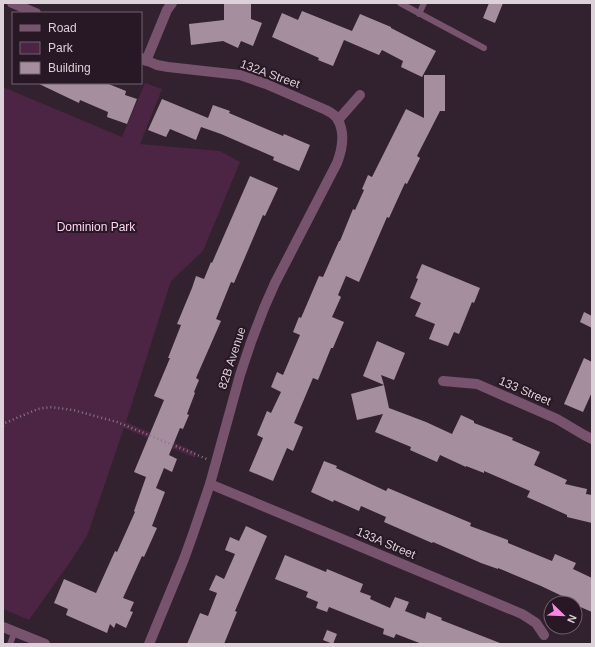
<svg xmlns="http://www.w3.org/2000/svg" width="595" height="647" font-family="Helvetica,sans-serif">
	<style>
		.green { fill: #4b2543 }
		.building { fill: #a58f9f }
		.lines { fill: none; stroke-linecap: round; stroke-linejoin: round }
		.path { stroke: #887984; stroke-width: 2.5; stroke-dasharray: 1 3; stroke-linecap: butt }
		.lane { stroke: #77536e; stroke-width: 6 }
		.street { stroke: #77536e; stroke-width: 10 }
		.labels { text-anchor: middle; dominant-baseline: central; stroke-width: 4; stroke-linejoin: round; paint-order: stroke }
		.street-label { font-size: 12px; fill: #ddd1d9; stroke: #281724 }
		.park-label { font-size: 12px; fill: #fdd2f2; stroke: #281724 }
	</style>
	<rect width="100%" height="100%" fill="#32212e"/>
	<!-- green -->
	<path class="green" d="M145,83L162,89L140,144L220,151L240,162L203,251L171,281L126,422L196,452L195,458L124,428L87,536L68,565L29,620L3,609V87L122,137Z"/>
	<!-- building -->
	<g class="building">
		<path d="M224,3H251V19L262,23L253,46L241,41L238,48L223,41L191,45L189,24L224,20Z"/>
		<path d="M489,3H503L495,23L483,18Z"/>
		<path d="M302,11L352,31L360,14L391,27V28L436,51L422,77L401,67L403,61L382,50L379,55L344,40L333,66L318,60L319,58L272,37L282,13L298,20Z"/>
		<path d="M424,75H445V111H440L417,156L420,158L407,184L405,183L389,218L387,217L359,282L346,276L338,295L341,297L332,317L344,322L333,348H331L318,380L313,378L294,423L303,427L293,451L287,448L273,481L249,471L263,438L257,435L267,411L271,413L281,392L271,387L277,372L283,375L300,335L293,332L299,317L301,318L319,276L323,277L339,241H340L353,209L355,210L364,190L362,189L368,175L372,177L406,109L424,118Z"/>
		<path d="M37,83H106L126,91L125,95L137,99L127,124L107,117L108,112L80,100L79,103Z"/>
		<path d="M162,99L208,118L213,105L230,111L229,113L283,136L284,134L310,145L299,171L273,160L274,157L221,134L201,127L196,140L170,129L166,137L148,130Z"/>
		<path d="M250,176L278,188L265,216L263,215L234,283L231,282L216,319L221,321L196,378L199,380L194,392L195,393L187,414L189,415L183,429L180,428L169,455L177,459L172,472L164,468L156,488L165,492L152,526L157,528L144,557L142,556L123,598L134,602L130,611L133,612L126,628L116,623L114,628L110,624L107,633L66,615L68,609L54,603L64,579L96,593L115,551L117,552L135,512L134,511L146,477L134,472L164,400L154,396L170,358H168L181,325L177,324L192,288L196,276L204,279L211,262L212,263Z"/>
		<path d="M422,264L480,288L474,303L472,302L459,334L454,332L448,346L429,339L435,324L415,316L421,303L410,298L418,279L416,278Z"/>
		<path d="M584,312L592,316V328L580,322Z"/>
		<path d="M377,341L405,353L394,380L381,375L384,385L363,376Z"/>
		<path d="M584,358L592,362V392L583,412L564,404Z"/>
		<path d="M384,385L389,408L426,422L452,434L461,415L474,421V423L513,438L512,440L540,452L534,465L567,480L565,484L587,489L586,494L592,495V523L567,517V515L527,497L530,491L484,471V473L466,466V467L440,455L437,462L410,450L411,447L375,432L383,414L357,420L351,394Z"/>
		<path d="M324,461L337,466L336,468L386,491L388,488L421,502L471,523L470,526L508,540V543L552,561L555,554L576,563L573,569L592,578V612L578,606L579,604L541,586L498,568V569L481,563L433,542L432,543L384,522L386,517L361,506L359,511L334,500L333,502L311,492Z"/>
		<path d="M246,526L267,536L235,611L237,612L224,644H187L200,613L208,616L217,593L209,590L216,575L224,579L235,554L225,550L230,537L239,541Z"/>
		<path d="M285,555L326,572L327,569L363,584L360,592L371,596L370,599L390,608L395,597L409,602L405,611L425,619L427,612L442,618L441,620L500,643V644H422L396,634L394,638L383,634L384,629L329,607L327,612L316,608L318,602L306,597L308,592L275,579Z"/>
		<path d="M327,630L337,634L333,644L323,640Z"/>
	</g>
	<g class="lines">
		<!-- path -->
		<path class="path" d="M3,426L5,423L38,409L50,407L73,410L117,422L207,459"/>
		<!-- lane -->
		<g class="lane">
			<path d="M400,3L484,48"/>
			<path d="M419,14L424,3"/>
			<path d="M10,644L15,631"/>
		</g>
		<!-- street -->
		<g class="street">
			<path d="M12,3L36,13"/>
			<path d="M141,58L157,65L168,67L240,75L266,84L326,110C330,112 336,115 338,120C345,133 342,150 337,163L275,283L264,308L251,342L240,375L210,484L193,534L184,559L149,644"/>
			<path d="M146,61L167,10L172,3"/>
			<path d="M338,120L360,95"/>
			<path d="M443,381L477,384L557,419L584,435L592,439"/>
			<path d="M210,484L522,614L536,623L544,635"/>
			<path d="M3,627L45,644"/>
		</g>
	</g>
	<g class="labels">
		<!-- street labels -->
		<g class="street-label">
			<text transform="translate(270 74) rotate(20)">132A Street</text>
			<text transform="translate(232 358) rotate(-72)">82B Avenue</text>
			<text transform="translate(525 391) rotate(23)">133 Street</text>
			<text transform="translate(386 543) rotate(23)">133A Street</text>
		</g>
		<!-- park labels -->
		<g class="park-label">
			<text x="96" y="227">Dominion Park</text>
		</g>
	</g>
	<!-- border -->
	<rect width="595" height="647" fill="none" stroke="#ddd1d9" stroke-width="8"/>
	<!-- legend -->
	<rect x="12" y="12" width="130" height="72" fill="#281724" stroke="#70616c"/>
	<rect x="20" y="25" width="20" height="6" fill="#77536e" stroke="#70616c"/>
	<text x="48" y="32" font-size="12" fill="#ddd1d9">Road</text>
	<rect x="20" y="42" width="20" height="12" fill="#4b2543" stroke="#70616c"/>
	<text x="48" y="52" font-size="12" fill="#ddd1d9">Park</text>
	<rect x="20" y="62" width="20" height="12" fill="#a58f9f" stroke="#70616c"/>
	<text x="48" y="72" font-size="12" fill="#ddd1d9">Building</text>
	<!-- north arrow -->
	<g transform="translate(563 615) rotate(113)"><circle r="19" fill="#281724" stroke="#70616c"/>
	<path d="M0-3L7 15L0 10L-7 15Z" fill="#fc86e3"/>
	<text y="-6" font-size="11" font-weight="bold" text-anchor="middle" fill="#ddd1d9">N</text>
	</g>
</svg>
